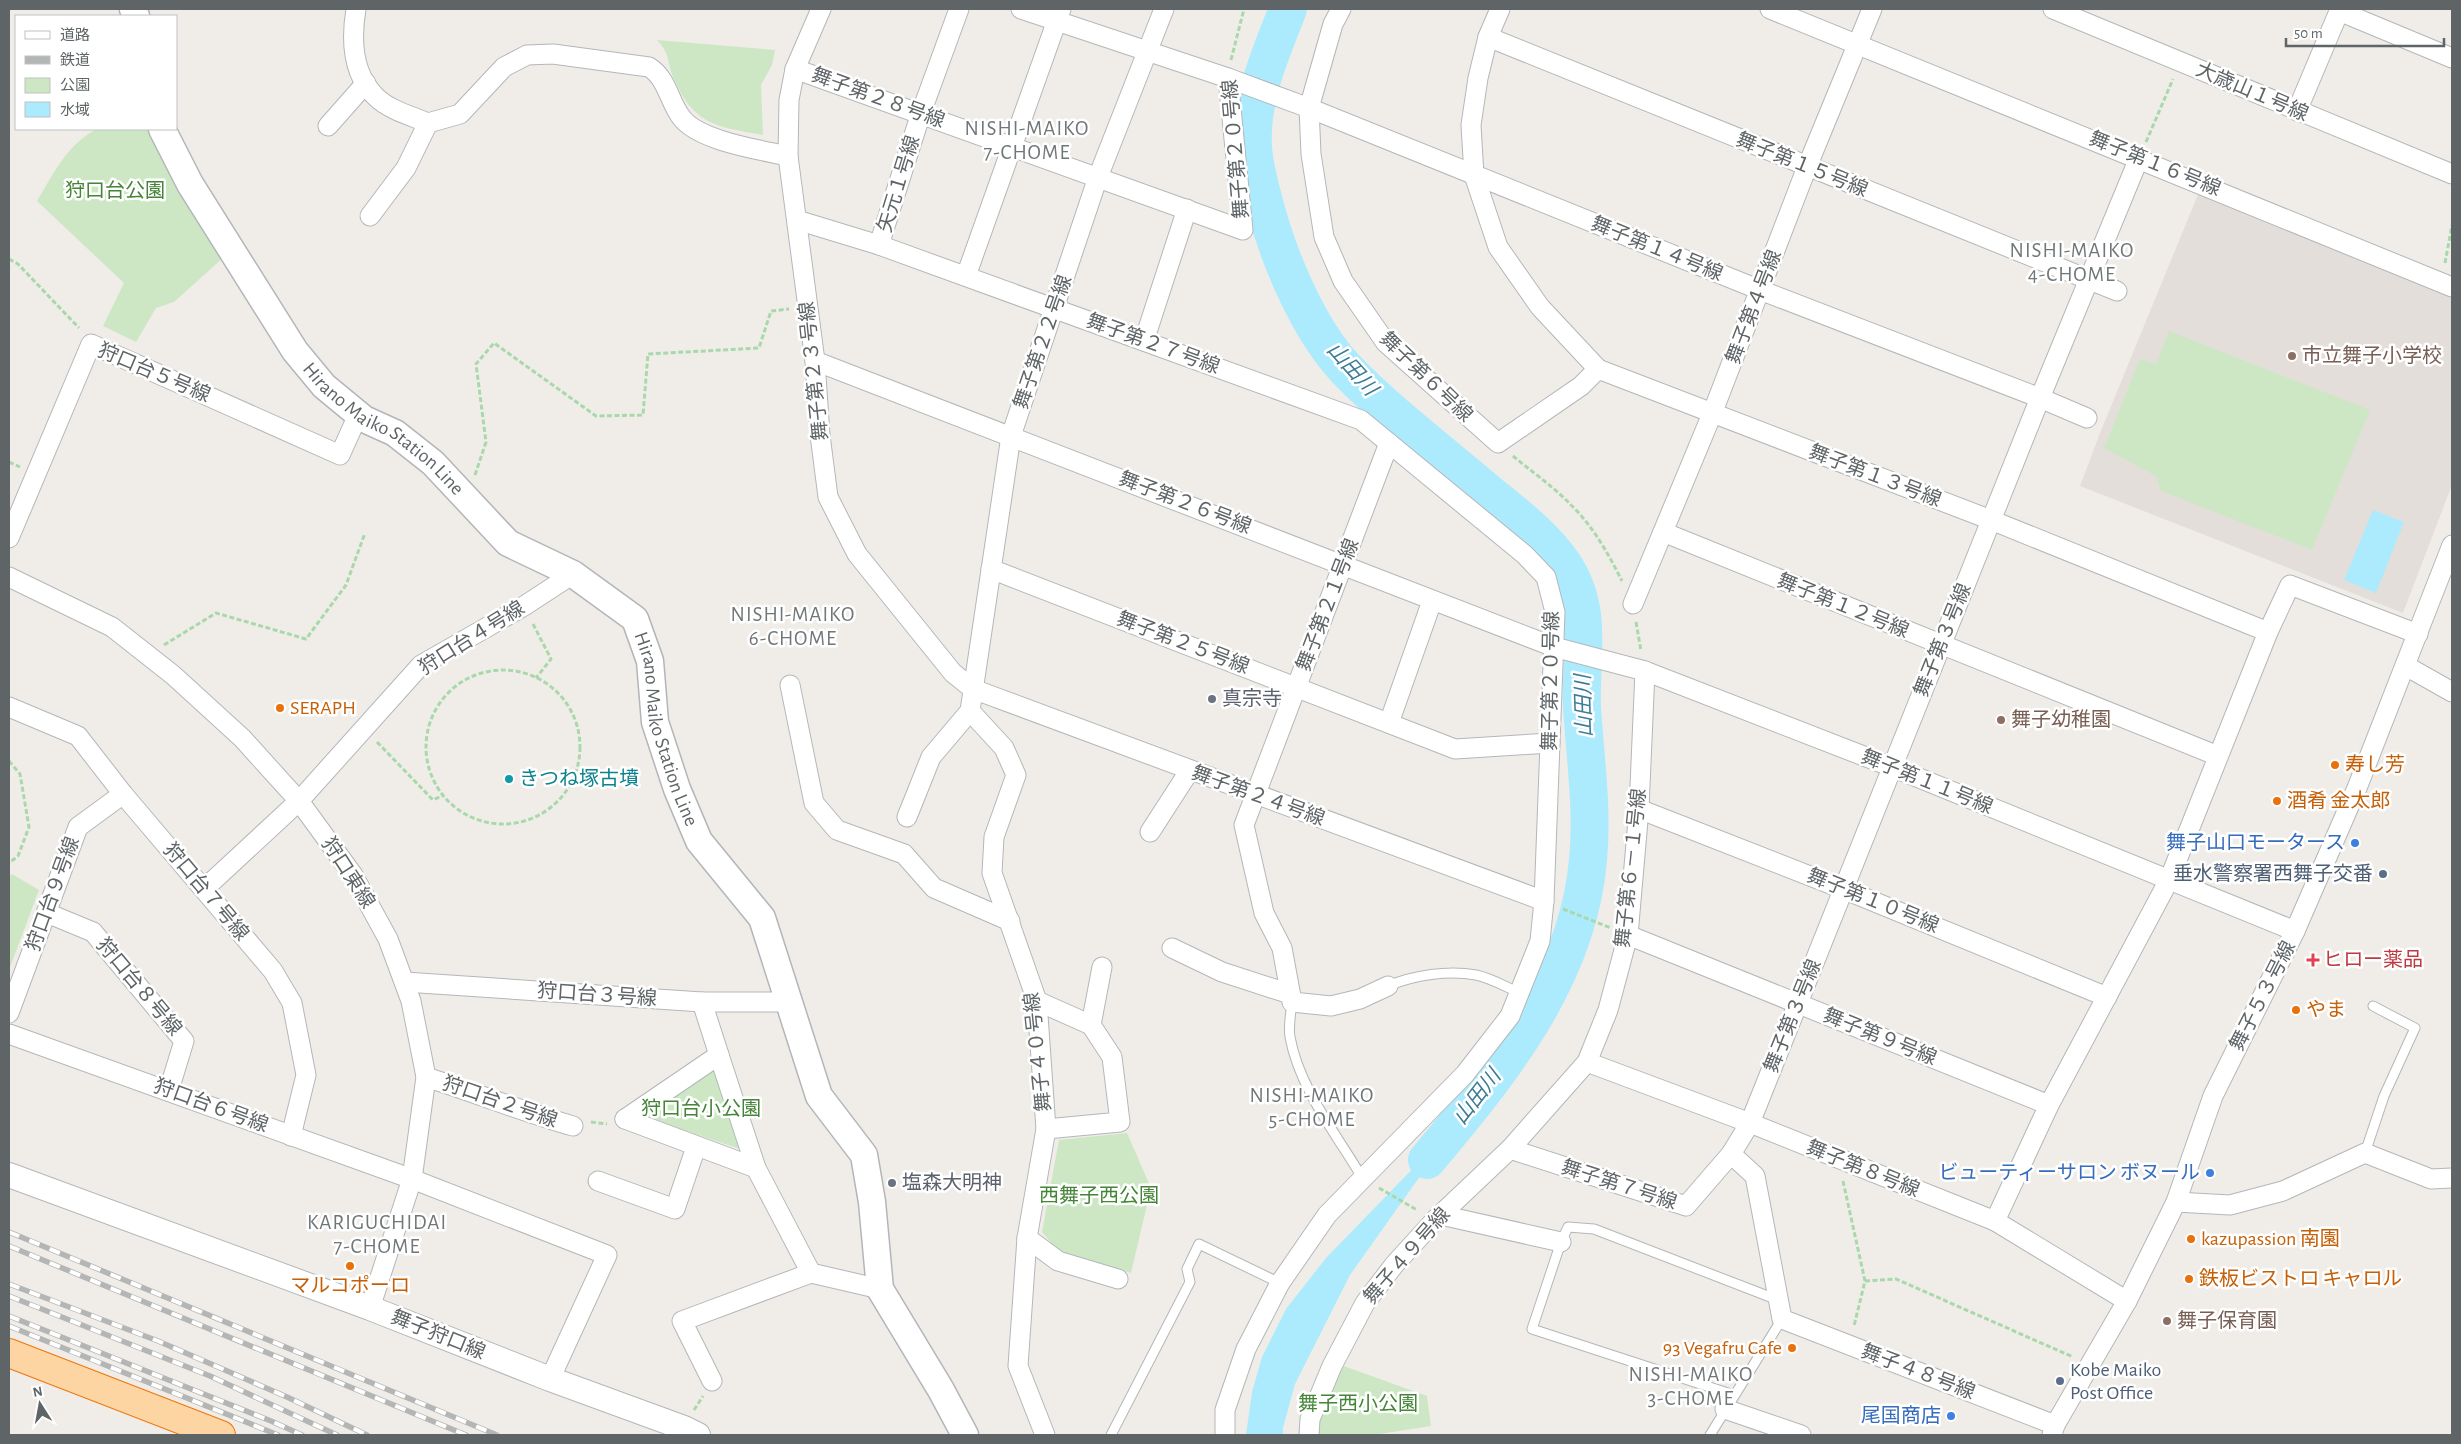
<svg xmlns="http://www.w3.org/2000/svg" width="2461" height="1444" font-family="'Alegreya Sans','Noto Sans JP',sans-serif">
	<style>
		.education { fill: #e3ded9 }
		.green { fill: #cde7c5 }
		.water { fill: #acebfd }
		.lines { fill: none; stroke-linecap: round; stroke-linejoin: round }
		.river { stroke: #acebfd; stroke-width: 38 }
		.service-casing { stroke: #b3b7b9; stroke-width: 11 }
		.minor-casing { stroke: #b3b7b9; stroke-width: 21 }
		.tertiary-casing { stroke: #b3b7b9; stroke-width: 26 }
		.secondary-casing { stroke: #b2b6b9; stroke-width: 29 }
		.trunk-casing { stroke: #f27407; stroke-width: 30 }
		.path { stroke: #a9d8ab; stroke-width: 3; stroke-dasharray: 5 2.5; stroke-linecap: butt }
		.service { stroke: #fff; stroke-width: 9 }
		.minor { stroke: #fff; stroke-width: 19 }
		.tertiary { stroke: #fff; stroke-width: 24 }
		.secondary { stroke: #fff; stroke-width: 26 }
		.trunk { stroke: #fcd5a2; stroke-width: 28 }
		.rail-casing { stroke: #b4b5b5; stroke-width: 5.5 }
		.rail { stroke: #fff; stroke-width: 4; stroke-dasharray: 11; stroke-linecap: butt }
		.education-dot { fill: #8d6e63; stroke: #fff; stroke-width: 2 }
		.worship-dot { fill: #6b7280; stroke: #fff; stroke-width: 2 }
		.food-dot { fill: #e8710a; stroke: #fff; stroke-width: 2 }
		.culture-dot { fill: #0f9aa8; stroke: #fff; stroke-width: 2 }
		.shop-dot { fill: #3f7fe0; stroke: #fff; stroke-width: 2 }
		.service-dot { fill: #5c6f8a; stroke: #fff; stroke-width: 2 }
		.health-dot { fill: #e0444e; stroke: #fff; stroke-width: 2 }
		.labels { text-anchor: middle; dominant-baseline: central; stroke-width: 5; stroke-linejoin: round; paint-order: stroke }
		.street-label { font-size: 20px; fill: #5f6567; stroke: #fff }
		.park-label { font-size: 20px; fill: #458538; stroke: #fff }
		.education-label { font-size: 20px; fill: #785e54; stroke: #fff; text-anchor: start }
		.worship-label { font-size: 20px; fill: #5b616d; stroke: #fff; text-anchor: start }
		.food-label { font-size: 20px; fill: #c56008; stroke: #fff; text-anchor: start }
		.culture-label { font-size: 20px; fill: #0d838f; stroke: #fff; text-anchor: start }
		.shop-label { font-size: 20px; fill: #366cbe; stroke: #fff; text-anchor: end }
		.service-label { font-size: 20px; fill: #4e5e75; stroke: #fff; text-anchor: end }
		.health-label { font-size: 20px; fill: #be3a42; stroke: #fff; text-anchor: start }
		.neighbourhood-label { font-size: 21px; letter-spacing: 1px; fill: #707779; stroke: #fff }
		.water-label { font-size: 21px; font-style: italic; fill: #3e7c96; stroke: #fff }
	</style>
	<rect width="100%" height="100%" fill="#f0ede8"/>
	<!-- education -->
	<path class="education" d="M2199,192L2452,296V485L2403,613L2080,486L2100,433Z"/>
	<!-- green -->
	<g class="green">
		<path d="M657,40L775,50L772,65L761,85L763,135C717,127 694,125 674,79C666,61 672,57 657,40Z"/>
		<path d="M97,129H148L224,257L174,302L156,308L136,342L103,326L124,283L37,201C54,173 67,144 97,129Z"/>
		<path d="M2169,331L2370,410L2312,550L2161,491L2156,476L2104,448L2140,359L2156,364Z"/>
		<path d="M12,874L39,890L9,970V877Z"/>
		<path d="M715,1068L740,1149L642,1116Z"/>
		<path d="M1127,1133L1151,1188L1131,1273L1061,1254L1042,1232L1059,1140Z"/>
		<path d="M1341,1365L1427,1396L1431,1426L1373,1435H1317L1316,1421Z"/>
	</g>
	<!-- water -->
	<g class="water">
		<path d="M2373,510L2404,522L2376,593L2344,580Z"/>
		<path d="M1460,1120L1350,1275L1295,1384L1283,1428V1435H1246L1252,1392L1262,1357L1286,1309L1326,1258Z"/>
	</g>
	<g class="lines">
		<!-- river -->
		<path class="river" d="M1288,9C1273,48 1255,87 1253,130C1251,154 1258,179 1264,202C1278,256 1307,327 1345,368C1366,390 1391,412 1414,431C1440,453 1466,474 1491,495C1517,516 1543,536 1563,564C1594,610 1580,655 1582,707C1585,757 1593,809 1588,860C1578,978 1501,1072 1427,1160"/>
		<defs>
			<g id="service">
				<path d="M1388,986C1414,975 1448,970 1476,975C1491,978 1506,987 1520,993"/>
				<path d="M1292,1002C1291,1013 1288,1026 1290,1037C1299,1088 1337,1135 1363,1179"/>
				<path d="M2365,1153L2384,1096L2415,1028L2373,1006"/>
				<path d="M1734,1395L1532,1329L1561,1242L1568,1227L1594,1229L1778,1300"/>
				<path d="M1111,1435L1190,1282L1187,1269L1199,1244L1280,1283"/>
				<path d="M1710,1435L1782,1319"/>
			</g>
			<g id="minor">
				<path d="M356,9C351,39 352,74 376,97C389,110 412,116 428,123L460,114L504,67L527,55L553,54L649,67C667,78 669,101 681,117C698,141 761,150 788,156"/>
				<path d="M821,9L795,69L789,100L788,156L815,361L820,435L828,497L857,554L953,673L973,689L1544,901"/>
				<path d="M1021,9L1228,78L1309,108L1760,290L2040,398L2087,418"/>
				<path d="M1341,9L1333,24L1309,108L1311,154L1324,237L1343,281L1386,343L1498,443L1581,386L1598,369L1991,520L2268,632"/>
				<path d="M1500,9L1488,37L1478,78L1471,125L1474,175L1498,247L1540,307L1598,369"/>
				<path d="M1770,9L2452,287"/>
				<path d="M2053,9L2452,174"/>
				<path d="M2339,11L2452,58"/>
				<path d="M1488,37L2117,291"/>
				<path d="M795,69L1243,230L1228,78"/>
				<path d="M2297,111L2340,9"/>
				<path d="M328,126L366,83"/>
				<path d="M370,216L406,168L428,123"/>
				<path d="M797,220L879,245L1361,420L1525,555L1546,577L1555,612L1544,901L1540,941L1510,1016L1465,1074L1327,1215L1280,1283L1246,1349L1225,1410V1435"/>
				<path d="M879,245L921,113L959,9"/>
				<path d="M966,276L1061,9"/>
				<path d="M1144,341L1187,209"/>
				<path d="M815,361L1554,647L1645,671L1892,767L2295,931"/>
				<path d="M1663,532L2218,756"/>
				<path d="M9,538L91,344L340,455L358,415"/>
				<path d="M991,569L1455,749L1550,743"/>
				<path d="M9,577L112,627L173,675L242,738L299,801L353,875L388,939L411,1001L426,1077L412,1179L370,1308"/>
				<path d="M1633,604L1712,414L1807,167L1872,9"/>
				<path d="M2406,666L2452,692"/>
				<path d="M790,685L814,803L837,830L904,854L934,888L1010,921"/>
				<path d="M9,707L78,736L123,794L273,971L292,1003L306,1075L291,1136"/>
				<path d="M1389,723L1432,601"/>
				<path d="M1639,809L1843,889L2107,997"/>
				<path d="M907,817L931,757L970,711"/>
				<path d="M1150,832L1190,770"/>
				<path d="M204,889L299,801L421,665L524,606L573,574"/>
				<path d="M47,913L93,932L184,1041L169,1090"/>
				<path d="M1628,935L2049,1105"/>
				<path d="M1172,948L1222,972L1290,994"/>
				<path d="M405,982L702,1002H789"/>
				<path d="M1388,986L1360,999L1331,1006L1292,1002L1282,948L1264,913L1244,825L1389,443"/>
				<path d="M1037,1001L1091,1025L1112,1057L1120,1122L1046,1129"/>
				<path d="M702,1002L719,1055"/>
				<path d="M9,1013L78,827L123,794"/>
				<path d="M1091,1025L1102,967"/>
				<path d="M9,1034L412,1179L607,1255L550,1379"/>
				<path d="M1587,1062L1750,1123L1995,1221L2127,1301"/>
				<path d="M426,1077C476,1093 523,1112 573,1126"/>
				<path d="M625,1119L719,1055L756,1168L811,1273L880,1289"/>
				<path d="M625,1119L756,1168"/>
				<path d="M1510,1149L1686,1206L1731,1154L1750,1123L2040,398L2139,158"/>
				<path d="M1731,1154L1755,1176L1782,1319L2055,1425"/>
				<path d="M598,1181L675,1209L696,1147"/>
				<path d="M2176,1202L2230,1205L2283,1191L2365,1153L2431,1179L2452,1178"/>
				<path d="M1441,1215L1561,1242"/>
				<path d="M1995,1221L2049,1105L2169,880L2268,632L2290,585L2418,634"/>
				<path d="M1027,1238L1058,1261L1118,1279"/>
				<path d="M712,1381L682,1321L811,1273"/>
				<path d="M1725,1409L1801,1435"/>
				<path d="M1045,1435L1018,1366L1027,1238L1046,1129L1037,1001L992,873L994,837L1016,775L1004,748L970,711L1011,436L1098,177L1164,9"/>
				<path d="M1309,1435L1310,1419L1332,1366L1365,1303L1394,1265L1435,1220L1510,1149L1587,1062L1608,1010L1628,935L1639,809L1645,671"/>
				<path d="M2052,1435L2055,1425L2127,1301L2176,1202L2213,1096L2295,931L2357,788L2452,545"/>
			</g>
			<path id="tertiary" d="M9,1175L370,1308L550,1379L684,1428L698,1435"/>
			<g id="secondary">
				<path d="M133,9L136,16"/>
				<path id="s1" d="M162,129L190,184L295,351L324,386L364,419L395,433L433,463L508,543L573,574L635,619L650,661L655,722L677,789L699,841L762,918L819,1096L864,1155L872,1202L880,1289L941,1390L965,1435"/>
			</g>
			<path id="trunk" d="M9,1353L221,1435"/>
		</defs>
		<!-- service casing -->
		<use href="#service" class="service-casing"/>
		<!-- minor casing -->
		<use href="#minor" class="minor-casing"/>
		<!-- tertiary casing -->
		<use href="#tertiary" class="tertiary-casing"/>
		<!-- secondary casing -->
		<use href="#secondary" class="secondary-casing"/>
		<!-- trunk casing -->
		<use href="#trunk" class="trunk-casing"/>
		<!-- path -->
		<g class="path">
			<path d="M1231,60L1244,9"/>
			<path d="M2146,142L2173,79"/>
			<path d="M9,259L18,264L79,328"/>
			<path d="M2445,263L2452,225"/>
			<path d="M1513,456C1532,472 1554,487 1571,505C1593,526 1609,555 1622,581"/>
			<path d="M9,462L20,467"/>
			<path d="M475,475L486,442L476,364L494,343L596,416L643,415L648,354L759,348L771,311L789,309"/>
			<path d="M1636,622L1641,651"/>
			<path d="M533,624L551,659L536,678"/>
			<path d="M164,645L216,613L306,639L346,585L365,533"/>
			<circle cx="503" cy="747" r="77"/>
			<path d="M377,742L433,800L444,795"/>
			<path d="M9,761L20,774L29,827L18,856L9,863"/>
			<path d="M1563,909L1611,928"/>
			<path d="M591,1122L607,1124"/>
			<path d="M1843,1181L1865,1281L1854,1326"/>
			<path d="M1379,1188L1417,1210"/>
			<path d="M1865,1281L1896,1279L2073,1357"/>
			<path d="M694,1410L703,1396"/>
		</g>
		<!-- service -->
		<use href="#service" class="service"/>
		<!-- minor -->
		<use href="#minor" class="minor"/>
		<!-- tertiary -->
		<use href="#tertiary" class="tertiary"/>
		<!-- secondary -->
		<use href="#secondary" class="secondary"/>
		<!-- trunk -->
		<use href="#trunk" class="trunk"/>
		<defs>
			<g id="rail">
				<path d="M9,1232L497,1435"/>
				<path d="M9,1246L466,1435"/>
				<path d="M9,1284L158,1341L287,1397L367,1435"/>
				<path d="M9,1296L210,1376L337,1435"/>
				<path d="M9,1316L271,1421L302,1435"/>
				<path d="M9,1326L278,1435"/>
			</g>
		</defs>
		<!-- rail casing -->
		<use href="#rail" class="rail-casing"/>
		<!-- rail -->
		<use href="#rail" class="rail"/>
	</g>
	<!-- markers -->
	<g class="education-dot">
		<circle cx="2292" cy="356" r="5"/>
		<circle cx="2001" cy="720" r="5"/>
		<circle cx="2167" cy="1321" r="5"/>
	</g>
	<g class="worship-dot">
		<circle cx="1212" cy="699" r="5"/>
		<circle cx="892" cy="1183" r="5"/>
	</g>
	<g class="food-dot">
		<circle cx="280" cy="708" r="5"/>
		<circle cx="2335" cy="765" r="5"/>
		<circle cx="2277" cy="801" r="5"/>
		<circle cx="2296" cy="1010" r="5"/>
		<circle cx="2191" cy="1239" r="5"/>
		<circle cx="350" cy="1266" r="5"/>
		<circle cx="2189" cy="1279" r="5"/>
		<circle cx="1792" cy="1348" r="5"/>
	</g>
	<circle class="culture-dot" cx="509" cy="779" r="5"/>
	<g class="shop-dot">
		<circle cx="2355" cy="843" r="5"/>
		<circle cx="2210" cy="1173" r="5"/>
		<circle cx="1951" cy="1416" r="5"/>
	</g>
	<g class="service-dot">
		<circle cx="2383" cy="874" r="5"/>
		<circle cx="2060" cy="1381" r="5"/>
	</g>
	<path class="health-dot" d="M2310.5 952.5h5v5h5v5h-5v5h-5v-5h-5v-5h5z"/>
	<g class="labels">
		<!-- street labels -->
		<g class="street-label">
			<text transform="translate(2252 92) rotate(23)">大歳山１号線</text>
			<text transform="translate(878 98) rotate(20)">舞子第２８号線</text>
			<text transform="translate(1236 149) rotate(-95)">舞子第２０号線</text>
			<text transform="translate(2155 164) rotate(22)">舞子第１６号線</text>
			<text transform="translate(1802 165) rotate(22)">舞子第１５号線</text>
			<text transform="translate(899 184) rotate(-73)">矢元１号線</text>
			<text transform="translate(1657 249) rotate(22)">舞子第１４号線</text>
			<text transform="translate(1754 307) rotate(-69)">舞子第４号線</text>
			<text transform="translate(1043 342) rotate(-71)">舞子第２２号線</text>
			<text transform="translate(1153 344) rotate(20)">舞子第２７号線</text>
			<text transform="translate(814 371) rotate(-96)">舞子第２３号線</text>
			<text transform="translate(154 373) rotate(23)">狩口台５号線</text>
			<text transform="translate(1426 377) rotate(44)">舞子第６号線</text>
			<text stroke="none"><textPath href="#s1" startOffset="378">Hirano Maiko Station Line</textPath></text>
			<text transform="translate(1875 476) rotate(21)">舞子第１３号線</text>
			<text transform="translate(1185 503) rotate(21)">舞子第２６号線</text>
			<text transform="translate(1328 605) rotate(-69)">舞子第２１号線</text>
			<text transform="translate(1843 606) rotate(22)">舞子第１２号線</text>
			<text transform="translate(472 638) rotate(-32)">狩口台４号線</text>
			<text transform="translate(1943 640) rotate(-68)">舞子第３号線</text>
			<text transform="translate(1183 643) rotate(21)">舞子第２５号線</text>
			<text transform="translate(1551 681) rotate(-89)">舞子第２０号線</text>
			<text stroke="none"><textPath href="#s1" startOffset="812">Hirano Maiko Station Line</textPath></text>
			<text transform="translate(1927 782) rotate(22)">舞子第１１号線</text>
			<text transform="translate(1258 796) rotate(20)">舞子第２４号線</text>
			<text transform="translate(1631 868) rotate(-84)">舞子第６－１号線</text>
			<text transform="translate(348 873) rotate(57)">狩口東線</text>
			<text transform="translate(206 892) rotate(50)">狩口台７号線</text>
			<text transform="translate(53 894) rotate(-70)">狩口台９号線</text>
			<text transform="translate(1873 901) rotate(22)">舞子第１０号線</text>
			<text transform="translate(139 987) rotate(50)">狩口台８号線</text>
			<text transform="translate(597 995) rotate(4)">狩口台３号線</text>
			<text transform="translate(2263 996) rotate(-63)">舞子５３号線</text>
			<text transform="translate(1793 1016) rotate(-68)">舞子第３号線</text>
			<text transform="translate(1880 1037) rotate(22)">舞子第９号線</text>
			<text transform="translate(1038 1052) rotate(-96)">舞子４０号線</text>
			<text transform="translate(500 1102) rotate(19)">狩口台２号線</text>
			<text transform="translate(211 1106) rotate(20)">狩口台６号線</text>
			<text transform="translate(1863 1169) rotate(22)">舞子第８号線</text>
			<text transform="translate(1619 1185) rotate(18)">舞子第７号線</text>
			<text transform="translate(1407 1256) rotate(-49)">舞子４９号線</text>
			<text transform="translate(438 1335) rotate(22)">舞子狩口線</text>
			<text transform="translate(1918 1372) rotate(21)">舞子４８号線</text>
		</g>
		<!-- park labels -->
		<g class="park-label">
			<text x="115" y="191">狩口台公園</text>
			<text x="701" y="1109">狩口台小公園</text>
			<text x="1099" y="1196">西舞子西公園</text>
			<text x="1358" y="1404">舞子西小公園</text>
		</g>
		<!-- education labels -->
		<g class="education-label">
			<text x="2302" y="356">市立舞子小学校</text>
			<text x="2011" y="720">舞子幼稚園</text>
			<text x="2177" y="1321">舞子保育園</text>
		</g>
		<!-- worship labels -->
		<g class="worship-label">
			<text x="1222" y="699">真宗寺</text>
			<text x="902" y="1183">塩森大明神</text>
		</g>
		<!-- food labels -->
		<g class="food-label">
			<text x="290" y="708">SERAPH</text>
			<text x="2345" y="765">寿し芳</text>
			<text x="2287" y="801">酒肴 金太郎</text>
			<text x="2306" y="1010">やま</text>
			<text x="2201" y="1239">kazupassion 南園</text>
			<text x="2199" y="1279">鉄板ビストロ キャロル</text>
			<text x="350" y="1286" text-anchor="middle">マルコポーロ</text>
			<text x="1782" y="1348" text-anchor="end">93 Vegafru Cafe</text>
		</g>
		<!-- culture labels -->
		<g class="culture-label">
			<text x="519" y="779">きつね塚古墳</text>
		</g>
		<!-- shop labels -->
		<g class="shop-label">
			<text x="2345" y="843">舞子山口モータース</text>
			<text x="2200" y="1173">ビューティーサロン ボヌール</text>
			<text x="1941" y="1416">尾国商店</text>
		</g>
		<!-- service labels -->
		<g class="service-label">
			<text x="2373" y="874">垂水警察署西舞子交番</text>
			<text x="2070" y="1370" text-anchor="start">Kobe Maiko<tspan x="2070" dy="23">Post Office</tspan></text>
		</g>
		<!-- health labels -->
		<g class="health-label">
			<text x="2323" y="960">ヒロー薬品</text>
		</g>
		<!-- neighbourhood labels -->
		<g class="neighbourhood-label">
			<text x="1027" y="128">NISHI-MAIKO<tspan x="1027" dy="24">7-CHOME</tspan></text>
			<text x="2072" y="250">NISHI-MAIKO<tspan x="2072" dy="24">4-CHOME</tspan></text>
			<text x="793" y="614">NISHI-MAIKO<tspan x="793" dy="24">6-CHOME</tspan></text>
			<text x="1312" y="1095">NISHI-MAIKO<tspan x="1312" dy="24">5-CHOME</tspan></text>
			<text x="377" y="1222">KARIGUCHIDAI<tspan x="377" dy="24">7-CHOME</tspan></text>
			<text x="1691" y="1374">NISHI-MAIKO<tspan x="1691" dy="24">3-CHOME</tspan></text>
		</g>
		<!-- water labels -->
		<g class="water-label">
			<text transform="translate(1352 369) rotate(48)">山田川</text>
			<text transform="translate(1584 706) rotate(-92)">山田川</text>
			<text transform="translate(1477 1097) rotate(-52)">山田川</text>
		</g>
	</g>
	<!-- border -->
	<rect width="2461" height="1444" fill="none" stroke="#5f6567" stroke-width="20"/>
	<!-- legend -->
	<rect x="15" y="15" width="162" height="115" fill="#ffffff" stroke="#bfc1c2"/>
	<rect x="25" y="31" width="25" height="8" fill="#ffffff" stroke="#bfc1c2"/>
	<text x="60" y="40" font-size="15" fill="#5f6567">道路</text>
	<rect x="25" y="56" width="25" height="8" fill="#b4b5b5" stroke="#bfc1c2"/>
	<text x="60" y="65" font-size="15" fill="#5f6567">鉄道</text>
	<rect x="25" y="78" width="25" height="15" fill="#cde7c5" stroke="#bfc1c2"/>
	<text x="60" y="90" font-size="15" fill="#5f6567">公園</text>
	<rect x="25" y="102" width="25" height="15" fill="#acebfd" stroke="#bfc1c2"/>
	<text x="60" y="115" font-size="15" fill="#5f6567">水域</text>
	<!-- north arrow -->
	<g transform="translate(40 1404) rotate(349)" stroke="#ffffff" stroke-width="4" paint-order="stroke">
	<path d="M0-4L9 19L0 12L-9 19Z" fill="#5f6567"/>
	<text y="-8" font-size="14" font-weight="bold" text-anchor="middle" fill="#5f6567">N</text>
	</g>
	<!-- scale -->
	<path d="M2286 38v8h158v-8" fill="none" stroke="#5f6567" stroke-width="2.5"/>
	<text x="2294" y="38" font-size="15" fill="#5f6567" stroke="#ffffff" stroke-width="4" paint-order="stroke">50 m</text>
</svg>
